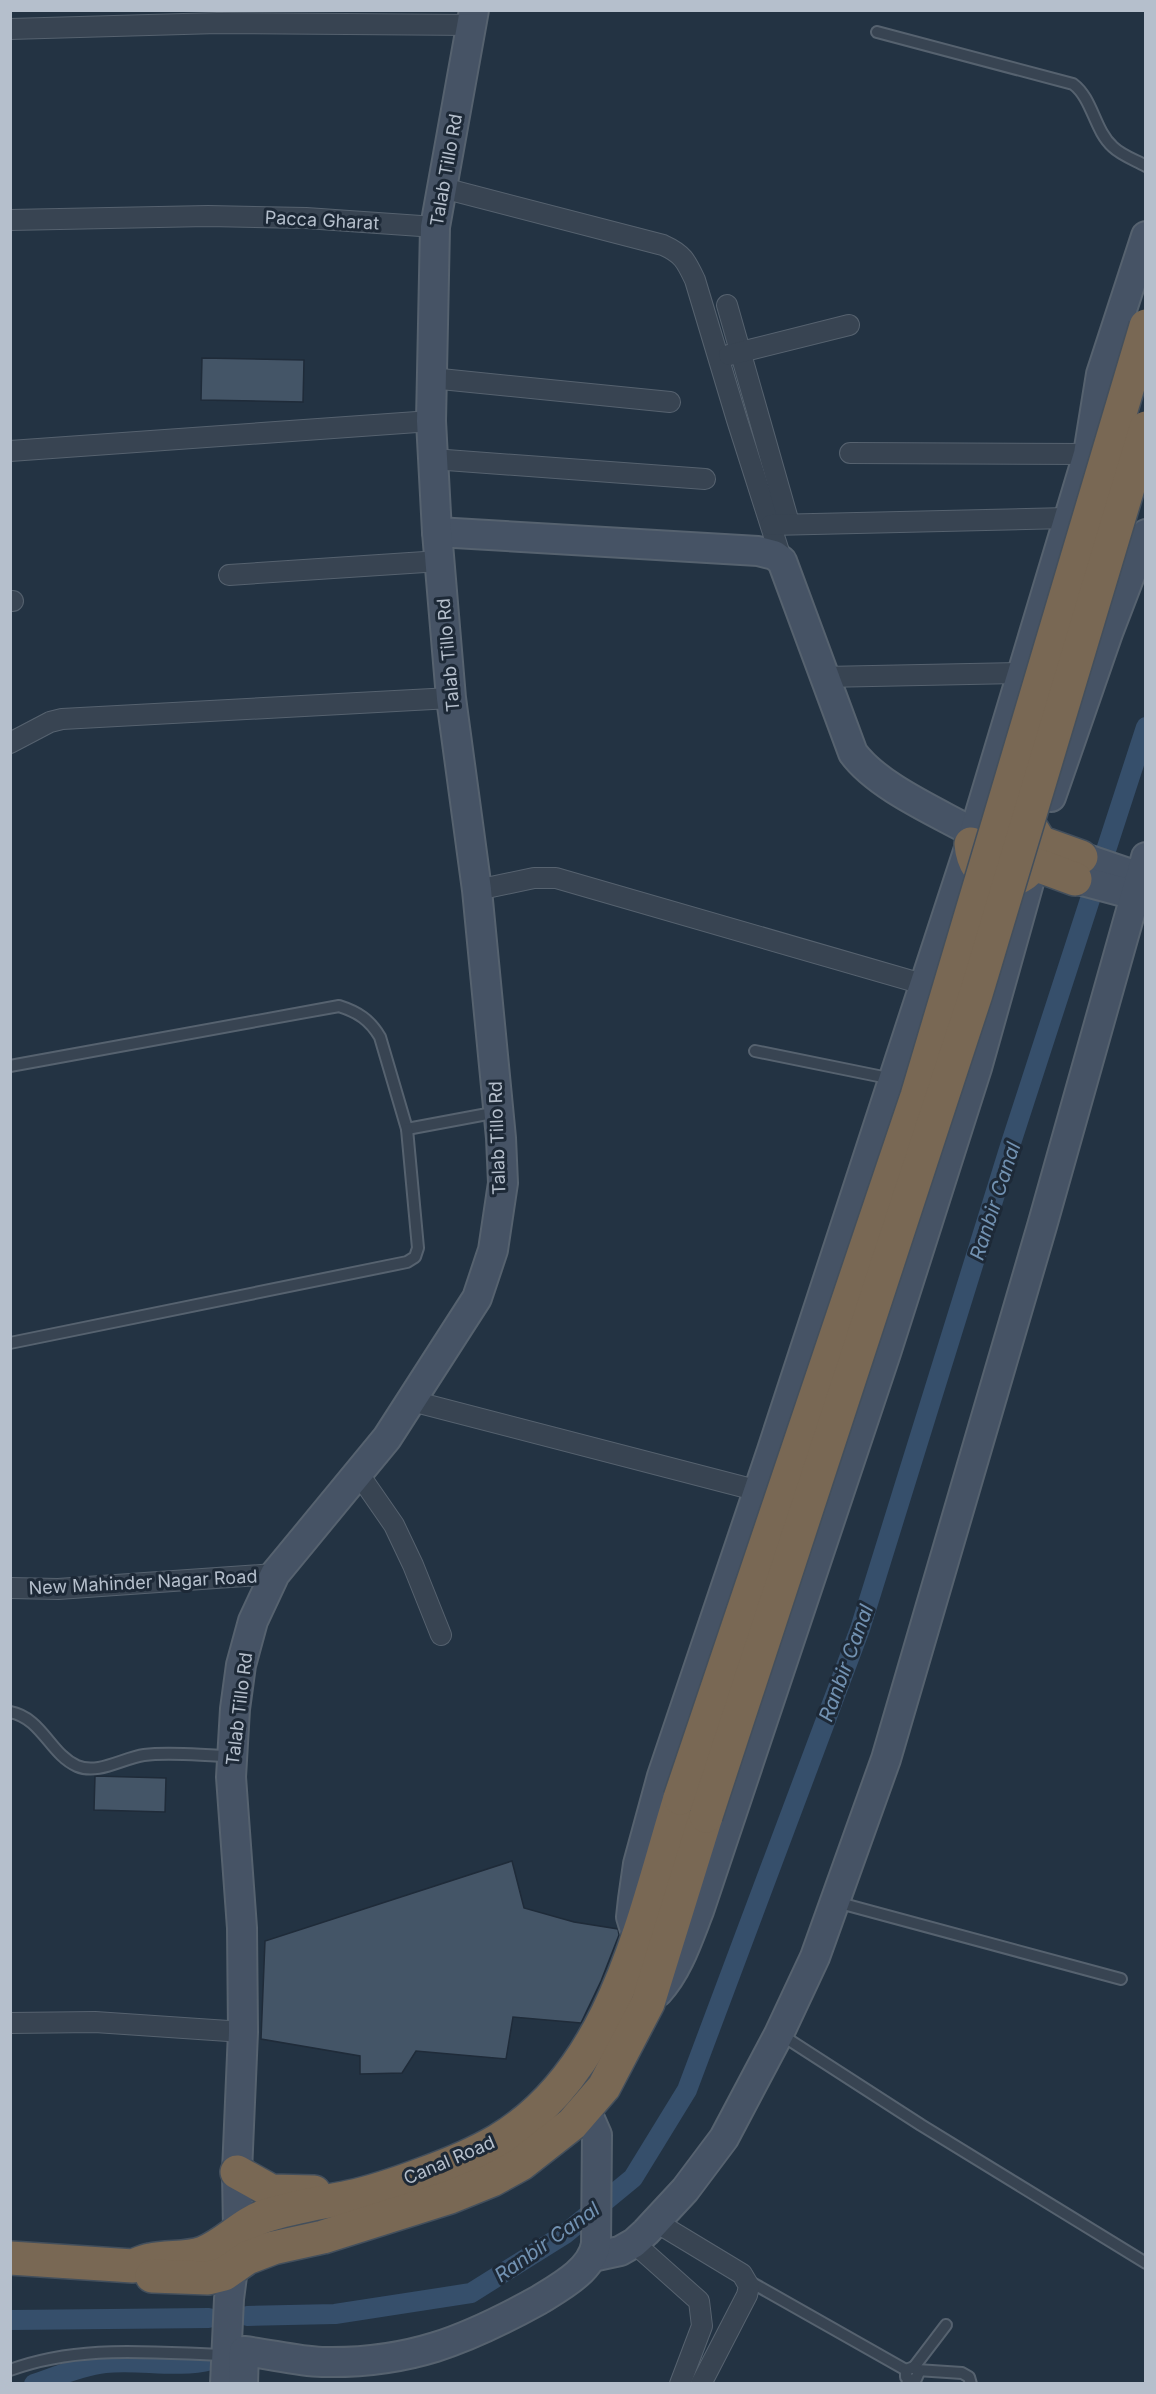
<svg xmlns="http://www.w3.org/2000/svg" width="1156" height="2394" font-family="Inter,sans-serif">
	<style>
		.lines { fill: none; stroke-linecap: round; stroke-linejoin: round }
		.canal { stroke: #364f6b; stroke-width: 20 }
		.building { fill: #445567; stroke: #1f2b39; stroke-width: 1.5 }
		.lane-casing { stroke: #56626f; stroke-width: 14 }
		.street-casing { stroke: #56626f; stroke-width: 22 }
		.secondary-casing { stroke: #56626f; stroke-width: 32 }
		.highway-casing { stroke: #434f5c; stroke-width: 36 }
		.lane { stroke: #384452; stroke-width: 10 }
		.street { stroke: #384452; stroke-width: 20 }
		.secondary { stroke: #465365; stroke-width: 28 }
		.highway { stroke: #796854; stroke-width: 33 }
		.highway-bridge-casing { stroke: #434f5c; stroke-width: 36; stroke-linecap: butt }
		.highway-bridge { stroke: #796854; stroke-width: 33 }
		.labels { text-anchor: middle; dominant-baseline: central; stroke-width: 6; stroke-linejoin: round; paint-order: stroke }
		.street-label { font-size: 18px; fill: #b5bfcc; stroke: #1d2937 }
		.water-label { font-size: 20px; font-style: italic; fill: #7292b2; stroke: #1d2937 }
	</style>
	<rect width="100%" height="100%" fill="#233343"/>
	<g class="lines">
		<!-- canal -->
		<g class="canal">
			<path d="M247,2316L335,2314L471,2293L565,2234L633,2178L687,2090L860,1629L1010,1146L1146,727"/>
			<path d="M10,2320L209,2318"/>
			<path d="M34,2384C57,2376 81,2366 105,2363C140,2359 176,2369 211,2360"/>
		</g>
	</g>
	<!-- building -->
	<g class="building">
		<path d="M202,358L304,360L303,402L201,400Z"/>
		<path d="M95,1776L166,1778L165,1812L94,1810Z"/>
		<path d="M512,1861L524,1908L574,1922L618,1929L619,1935L601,1981L581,2023L513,2017L506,2059L416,2051L402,2073L360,2074V2056L261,2039L265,1941Z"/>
	</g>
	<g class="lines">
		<defs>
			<g id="lane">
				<path d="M877,32L1073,84C1093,99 1094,130 1113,147C1121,155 1135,160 1146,166"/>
				<path d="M755,1051L893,1079"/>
				<path d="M10,1066L339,1006C358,1012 370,1020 380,1037L407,1129L498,1112"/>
				<path d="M10,1343L407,1262L415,1257L418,1248L407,1129"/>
				<path d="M10,1712C42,1718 50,1754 77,1766C98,1775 123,1758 144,1755C172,1751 203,1756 232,1756"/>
				<path d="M836,1902L1121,1979"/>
				<path d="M780,2034L921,2125L1146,2263"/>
				<path d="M747,2280L906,2370"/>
				<path d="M914,2367L946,2325"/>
				<path d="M10,2370C81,2344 152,2353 226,2355"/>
				<path d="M917,2370L962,2373L969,2377L971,2384"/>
				<path d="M907,2384L909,2380L916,2379L919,2372L914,2367L906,2370V2377L909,2380"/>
			</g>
			<g id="street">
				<path d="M10,29L218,23L472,25"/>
				<path d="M443,188L663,245C683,254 686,261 695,280L737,420L782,561"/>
				<path d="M10,220L208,216L306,218L435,227"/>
				<path d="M727,305L789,523"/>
				<path d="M729,355L849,325"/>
				<path d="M431,378L670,402"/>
				<path d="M10,451L431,421"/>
				<path d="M850,453L1088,454"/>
				<path d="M433,459L705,479"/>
				<path d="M771,525L1067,518"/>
				<path d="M229,575L440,561"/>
				<path d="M10,601H13"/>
				<path d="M824,677L1021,673"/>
				<path d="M10,743L50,722L62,719L451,698"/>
				<path d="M477,890L534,878H556L926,985"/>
				<path d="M412,1401L759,1491"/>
				<path d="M358,1473L394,1525L413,1565L441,1635"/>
				<path d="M10,1588L58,1589L275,1574"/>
				<path d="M10,2023L95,2022L243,2032"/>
				<path d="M656,2222L742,2274L749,2286L747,2295L701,2384"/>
				<path d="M634,2243L699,2301L702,2326L680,2384"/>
			</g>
			<g id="secondary">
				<path d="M437,532L758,551L774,555L782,561L853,753C878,787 937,812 974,833"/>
				<path d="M1051,797L1108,633L1146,534"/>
				<path d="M1081,857L1128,873L1137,882L1146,885"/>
				<path d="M1075,879L1146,898"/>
				<path d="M637,1937L631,1917L633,1899L638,1864L662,1776L772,1450L974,833L1088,454L1101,374L1146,236"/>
				<path d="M658,1992C678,1970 688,1939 699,1911L886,1353L977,1068L1037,854"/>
				<path d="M592,2257L620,2251L634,2243L646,2232L685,2190L724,2138L779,2034L815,1957L886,1759L1042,1226L1146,857"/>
				<path d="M225,2384L229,2299L238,2230L237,2172L243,2032L242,1928L231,1777L235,1709L241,1665L253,1621L275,1574L387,1438L477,1298L493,1250L503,1183L501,1138L477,890L451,698L437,532L431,421L435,227L474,10"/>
				<path d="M243,2384L244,2351C270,2354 296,2361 322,2362C408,2364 465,2341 539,2300C560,2287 592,2270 596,2244L597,2135L586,2110"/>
			</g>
			<g id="highway">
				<path d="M1005,815C1022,816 1033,827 1039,842L1081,857"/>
				<path d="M971,844C974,882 1010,895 1034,864L1075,879"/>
				<path d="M237,2172L271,2191L314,2192"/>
				<path d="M10,2258L133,2266C138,2264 144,2261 150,2260C168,2256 186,2259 203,2253C226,2244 242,2224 265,2216C292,2207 321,2203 349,2197C373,2192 399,2183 423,2174C448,2165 473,2155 497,2141C614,2072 643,1918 680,1798"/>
				<path d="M152,2276L208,2278L224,2274L247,2258L273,2248L323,2237L450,2197L492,2180L521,2164L572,2124L604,2087L648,2003L706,1816"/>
			</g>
		</defs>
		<!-- lane casing -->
		<use href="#lane" class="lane-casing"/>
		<!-- street casing -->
		<use href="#street" class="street-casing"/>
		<!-- secondary casing -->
		<use href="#secondary" class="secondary-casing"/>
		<!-- highway casing -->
		<use href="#highway" class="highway-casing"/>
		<!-- lane -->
		<use href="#lane" class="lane"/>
		<!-- street -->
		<use href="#street" class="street"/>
		<!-- secondary -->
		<use href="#secondary" class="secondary"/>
		<!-- highway -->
		<use href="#highway" class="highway"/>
		<defs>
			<g id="highway-bridge">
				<path d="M680,1798L917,1096L1146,326"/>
				<path d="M706,1816L976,994L1146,428"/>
			</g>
		</defs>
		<!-- highway-bridge casing -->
		<use href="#highway-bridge" class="highway-bridge-casing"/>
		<!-- highway-bridge -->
		<use href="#highway-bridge" class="highway-bridge"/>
	</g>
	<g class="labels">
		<!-- street labels -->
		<g class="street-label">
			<text transform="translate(446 170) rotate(-80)">Talab Tillo Rd</text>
			<text transform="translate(322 220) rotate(3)">Pacca Gharat</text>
			<text transform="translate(448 655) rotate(-95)">Talab Tillo Rd</text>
			<text transform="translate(497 1138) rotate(-92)">Talab Tillo Rd</text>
			<text transform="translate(143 1582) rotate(-3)">New Mahinder Nagar Road</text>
			<text transform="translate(239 1709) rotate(-83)">Talab Tillo Rd</text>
			<text transform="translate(449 2160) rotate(-23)">Canal Road</text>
		</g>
		<!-- water labels -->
		<g class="water-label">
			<text transform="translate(995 1201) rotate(-72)">Ranbir Canal</text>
			<text transform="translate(846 1663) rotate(-70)">Ranbir Canal</text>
			<text transform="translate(547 2242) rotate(-35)">Ranbir Canal</text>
		</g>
	</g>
	<!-- border -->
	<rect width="1156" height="2394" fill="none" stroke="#b5bfcc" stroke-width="24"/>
</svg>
